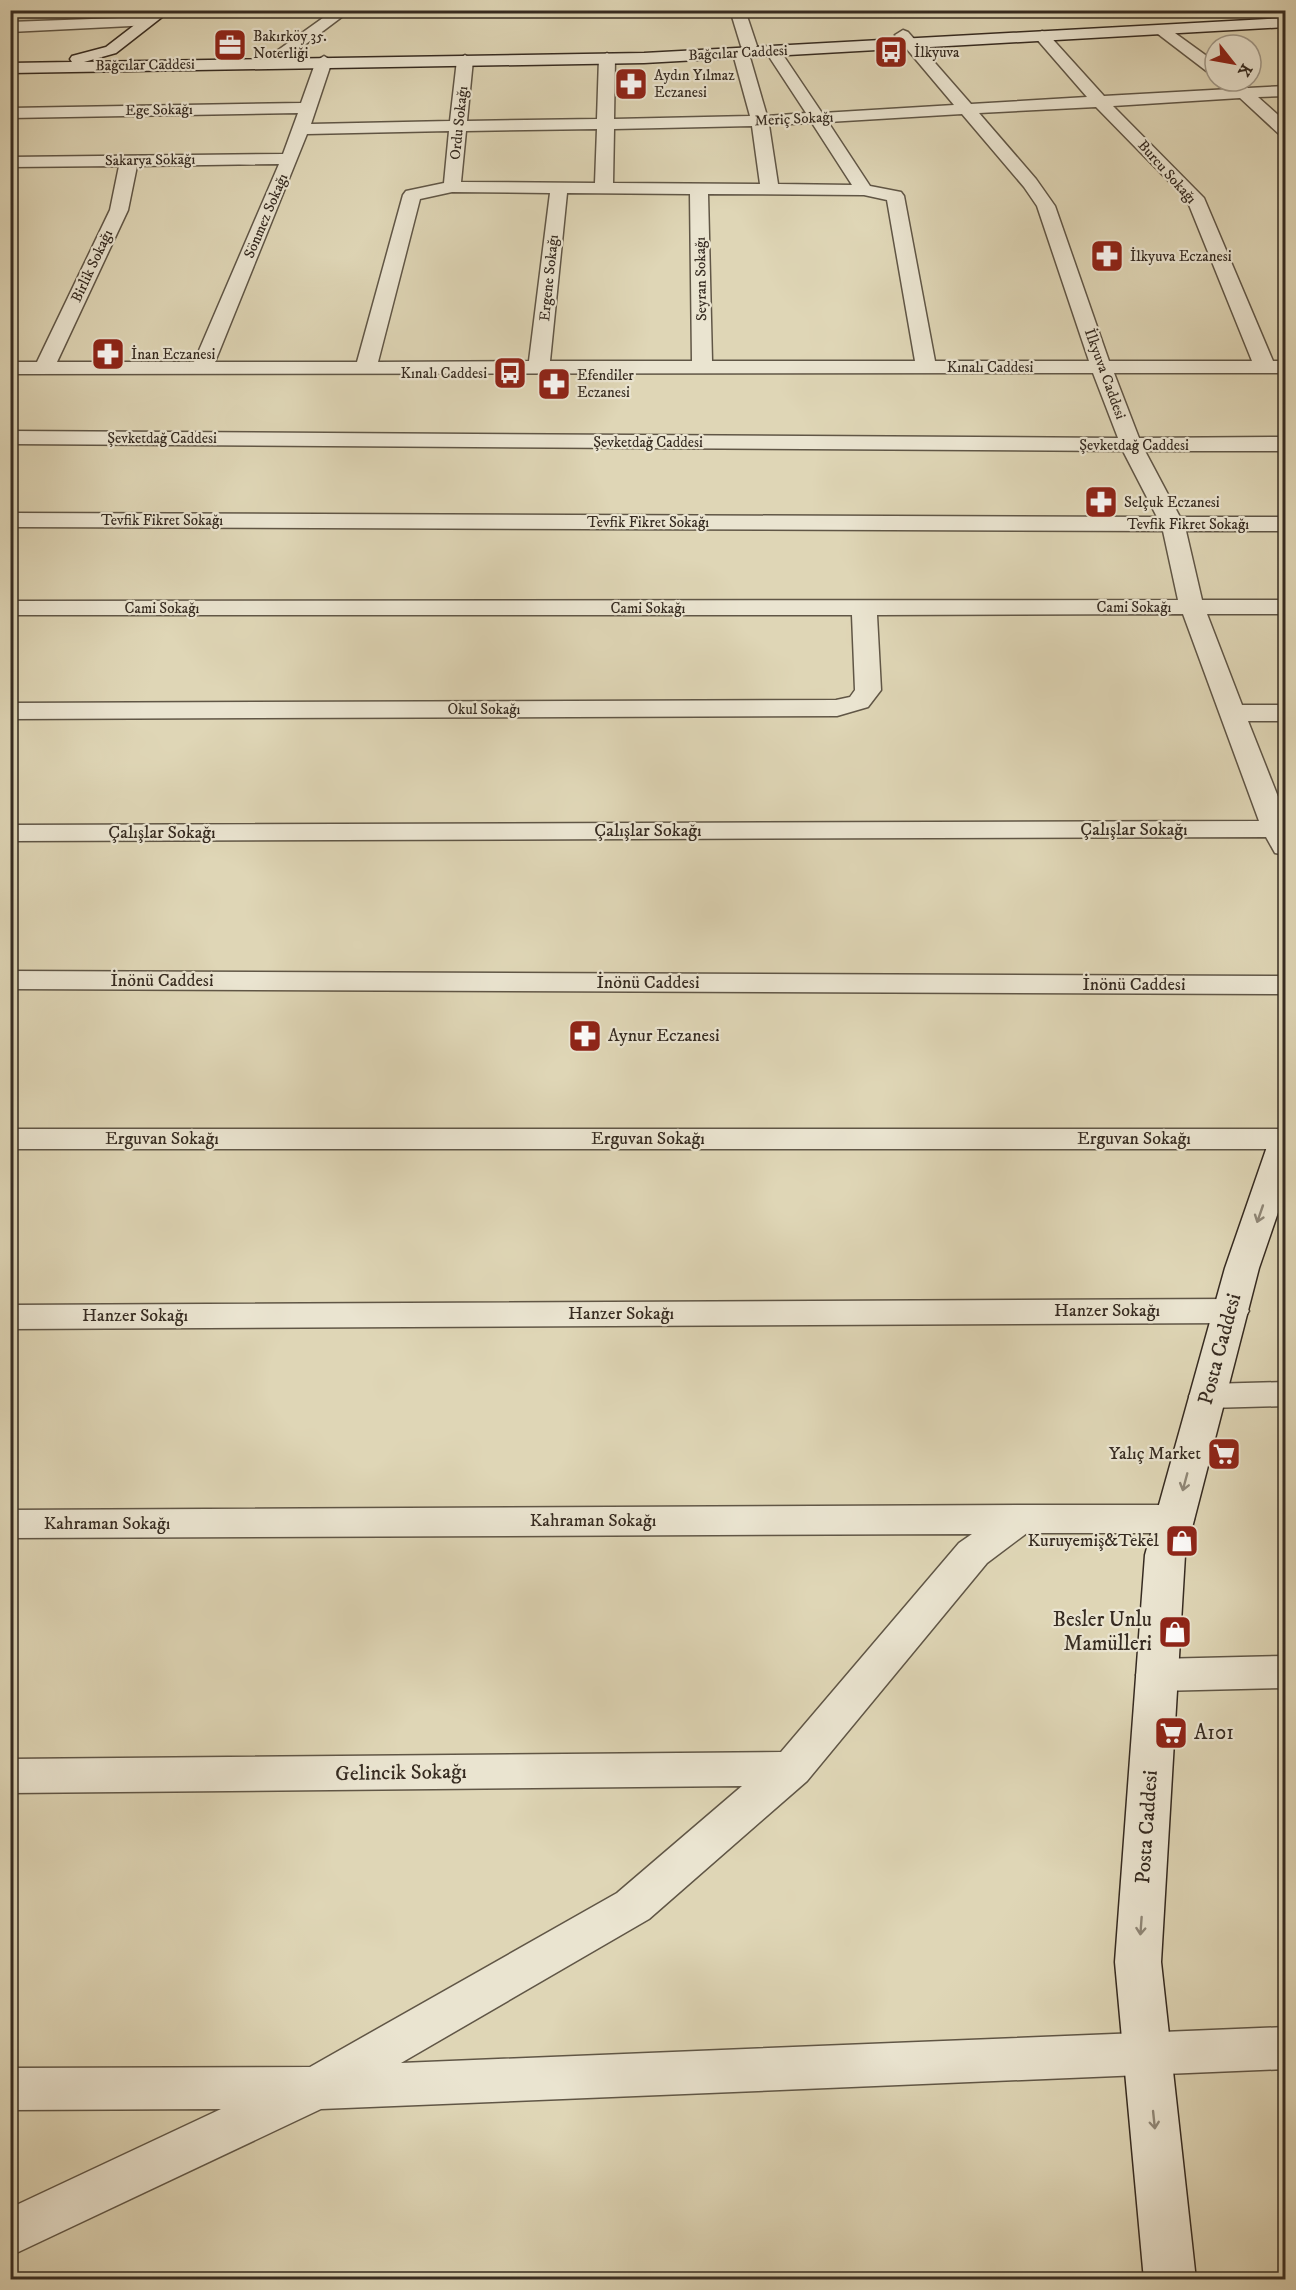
<svg xmlns="http://www.w3.org/2000/svg" width="1296" height="2290" font-family="'IM FELL DW Pica',serif">
	<style>
		.green { fill: #c2b99d; stroke: #7c725f; stroke-width: 1.5 }
		.lines { fill: none; stroke-linecap: round; stroke-linejoin: round }
		.minor-casing { stroke: #605646; stroke-width: 3 }
		.tertiary-casing { stroke: #605646; stroke-width: 3 }
		.secondary-casing { stroke: #362b21; stroke-width: 3 }
		.minor { fill: #eae4d0; fill-rule: evenodd }
		.tertiary { fill: #eae4d0; fill-rule: evenodd }
		.secondary { fill: #eae4d0; fill-rule: evenodd }
		.oneway { stroke: #908878 }
		.labels { text-anchor: middle; dominant-baseline: central; stroke-width: 4.5; stroke-linejoin: round; paint-order: stroke }
		.far-poi-label { font-size: 15px; fill: #362b21; stroke: #eae4d0; text-anchor: start }
		.far-street-label { font-size: 15px; fill: #362b21; stroke: #eae4d0 }
		.street-label { font-size: 18px; fill: #362b21; stroke: #eae4d0 }
		.poi-label { font-size: 18px; fill: #362b21; stroke: #eae4d0; text-anchor: end }
		.near-street-label { font-size: 21px; fill: #362b21; stroke: #eae4d0 }
		.near-poi-label { font-size: 21px; fill: #362b21; stroke: #eae4d0; text-anchor: end }
	</style>
	<rect width="100%" height="100%" fill="#dfd6b6"/>
	<filter id="stains"><feTurbulence type="fractalNoise" baseFrequency=".00333" numOctaves="4"/><feColorMatrix values="0 0 0 0 .2 0 0 0 0 .09 0 0 0 0 .02 0 0 0 .5 -.17"/></filter>
	<radialGradient id="worn" r=".72"><stop offset=".6" stop-color="#630" stop-opacity="0"/><stop offset="1" stop-color="#630" stop-opacity=".3"/></radialGradient>
	<!-- green -->
	<path class="green" d="M24,10H104L122,17L11,24L10,13Z"/>
	<g class="lines">
		<defs>
			<g id="minor">
				<path d="M334,10H351L286,59H274L272,56L274,53Z"/>
				<path d="M730,10H745L757,46L754,49H744L741,46Z"/>
				<path d="M146,17L151,19L154,22L151,25L10,32V22Z"/>
				<path d="M1163,26L1168,28L1215,62V75L1209,73L1158,34L1155,31L1158,28Z"/>
				<path d="M903,30L908,32L971,104L1087,97L1034,36L1042,31L1047,33L1104,96L1230,89L1228,86L1230,83L1236,81L1248,88L1286,86V96L1258,97L1286,122V136L1280,135L1240,98L1113,106L1204,198L1273,361H1286V373H1114L1139,438L1286,437V451H1145L1180,517H1286V531H1186L1202,600H1286V614H1207L1242,705H1286V721H1248L1286,817V855L1275,853L1266,837L10,841V825L1259,821L1183,614L877,615L881,690L868,707L837,716L10,719V703L836,700L850,697L855,690L852,615H10V601L1178,600L1163,531L10,527V513L1157,517L1123,451L10,444V431L1118,438L1093,373L10,374V362H37L110,210L119,166L10,167V157L283,154L298,113L10,118V108L301,103L316,61L324,56L332,61L311,124L450,121L457,60L465,55L473,60L467,121L597,119L599,58L607,53L615,58L614,119L750,116L733,54L741,49L749,54L767,116L806,113L766,52L774,47L779,49L822,113L954,105L895,35ZM1096,107L1187,200L1252,361H1109L1055,206L1036,179L979,113ZM962,114L1024,187L1037,206L1089,361H935L904,196L901,192L870,186L828,122ZM812,123L852,185L778,184L769,125ZM752,126L760,184L613,183L614,129ZM597,129L595,183L461,182L466,131ZM449,131L444,183L406,191L403,195L357,362H215L307,134ZM279,164L194,362H57L128,210L137,166ZM452,192L550,193L529,361L378,362L420,199ZM567,193L690,194L692,361H550ZM708,194L864,195L887,200L915,361H712Z"/>
				<path d="M10,1129H1285L1286,1149H10Z"/>
				<path d="M1231,1299L1244,1303L1249,1311L1244,1319L1231,1323L10,1329V1305Z"/>
				<path d="M1286,1382V1406L1208,1408L1195,1405L1189,1396L1195,1387L1208,1384Z"/>
				<path d="M1020,1505H1175L1189,1509L1194,1519L1189,1529L1175,1533H1027L987,1563L807,1781L649,1919L401,2063L1286,2027V2069L321,2109L10,2256V2208L221,2109L10,2110V2068L310,2067L617,1893L742,1786L10,1793V1759L781,1752L959,1543L972,1534L10,1538V1510Z"/>
				<path d="M1286,1656V1688L1157,1691L1142,1686L1136,1675L1142,1664L1157,1659Z"/>
			</g>
			<path id="tertiary" d="M10,971L1286,976V994L10,989Z"/>
			<g id="secondary">
				<path d="M154,10H171L116,53L84,62L644,53L1286,18V27L644,63L10,73V63L72,62L70,59L72,56L106,47Z"/>
				<path d="M1286,1128V1189L1259,1268L1185,1555L1161,1962L1196,2280H1144L1115,1962L1145,1555L1225,1268L1270,1138L1274,1131Z"/>
			</g>
		</defs>
		<!-- minor casing -->
		<use href="#minor" class="minor-casing"/>
		<!-- tertiary casing -->
		<use href="#tertiary" class="tertiary-casing"/>
		<!-- secondary casing -->
		<use href="#secondary" class="secondary-casing"/>
		<!-- minor -->
		<use href="#minor" class="minor"/>
		<!-- tertiary -->
		<use href="#tertiary" class="tertiary"/>
		<!-- secondary -->
		<use href="#secondary" class="secondary"/>
	</g>
	<!-- one-way arrows -->
	<defs><path id="oneway-shaft" d="M-6 0H5M1.5-3L5.5 0L1.5 3" fill="none" stroke-width="1.6" stroke-linecap="round" stroke-linejoin="round" transform="scale(1.5)"/></defs>
	<g class="oneway">
		<use href="#oneway-shaft" transform="translate(1260 1214) rotate(109)"/>
		<use href="#oneway-shaft" transform="translate(1185 1482) rotate(105)"/>
		<use href="#oneway-shaft" transform="translate(1141 1926) rotate(94)"/>
		<use href="#oneway-shaft" transform="translate(1154 2120) rotate(84)"/>
	</g>
	<!-- icons -->
	<defs>
		<symbol id="office-square" viewBox="-11 -11 22 22"><rect x="-9" y="-9" width="18" height="18" rx="4" fill="#8f2418" stroke="#eae4d0"/><path d="M-6-3h4V-5.5h4V-3h4V5H-6ZM-1-4.5V-3h2v-1.5ZM-6 0V1H6V0Z" fill="#fff"/></symbol>
		<symbol id="bus-square" viewBox="-11 -11 22 22"><rect x="-9" y="-9" width="18" height="18" rx="4" fill="#8f2418" stroke="#eae4d0"/><path d="M-5-6H5V4H4V6H2V4H-2V6H-4V4H-5ZM-3.5-4V0h7V-4ZM-3.5 1.2v1.5H-2V1.2ZM2 1.2v1.5H3.5V1.2Z" fill="#fff"/></symbol>
		<symbol id="pharmacy-square" viewBox="-11 -11 22 22"><rect x="-9" y="-9" width="18" height="18" rx="4" fill="#8f2418" stroke="#eae4d0"/><path d="M-2-6h4v4h4v4h-4v4h-4v-4h-4v-4h4Z" fill="#fff"/></symbol>
		<symbol id="supermarket-square" viewBox="-11 -11 22 22"><rect x="-9" y="-9" width="18" height="18" rx="4" fill="#8f2418" stroke="#eae4d0"/><path d="M-6-5.5h2.5l.6 2H6L4.5 2H-2.5L-4.4-4H-6ZM-1.5 3.2a1.3 1.3 0 1 0 .1 0ZM3 3.2a1.3 1.3 0 1 0 .1 0Z" fill="#fff"/></symbol>
		<symbol id="shop-square" viewBox="-11 -11 22 22"><rect x="-9" y="-9" width="18" height="18" rx="4" fill="#8f2418" stroke="#eae4d0"/><path d="M-5-2.5h2.3a2.7 3.5 0 0 1 5.4 0H5L5.5 6h-11ZM-1.5-2.5h3a1.5 2.3 0 0 0-3 0Z" fill="#fff"/></symbol>
	</defs>
	<g fill-rule="evenodd">
		<use href="#office-square" x="211" y="26" width="38" height="38"/>
		<use href="#bus-square" x="872" y="33" width="38" height="38"/>
		<use href="#pharmacy-square" x="612" y="65" width="38" height="38"/>
		<use href="#pharmacy-square" x="1088" y="237" width="38" height="38"/>
		<use href="#pharmacy-square" x="89" y="335" width="38" height="38"/>
		<use href="#bus-square" x="491" y="354" width="38" height="38"/>
		<use href="#pharmacy-square" x="535" y="365" width="38" height="38"/>
		<use href="#pharmacy-square" x="1082" y="483" width="38" height="38"/>
		<use href="#pharmacy-square" x="566" y="1017" width="38" height="38"/>
		<use href="#supermarket-square" x="1205" y="1435" width="38" height="38"/>
		<use href="#shop-square" x="1163" y="1522" width="38" height="38"/>
		<use href="#shop-square" x="1156" y="1613" width="38" height="38"/>
		<use href="#supermarket-square" x="1152" y="1714" width="38" height="38"/>
	</g>
	<g class="labels">
		<!-- far-poi labels -->
		<g class="far-poi-label">
			<text x="253" y="36">Bakırköy 35.<tspan x="253" dy="17">Noterliği</tspan></text>
			<text x="914" y="52">İlkyuva</text>
			<text x="654" y="75">Aydın Yılmaz<tspan x="654" dy="17">Eczanesi</tspan></text>
			<text x="1130" y="256">İlkyuva Eczanesi</text>
			<text x="131" y="354">İnan Eczanesi</text>
			<text x="487" y="373" text-anchor="end">Kınalı Caddesi</text>
			<text x="577" y="375">Efendiler<tspan x="577" dy="17">Eczanesi</tspan></text>
			<text x="1124" y="502">Selçuk Eczanesi</text>
		</g>
		<!-- far-street labels -->
		<g class="far-street-label">
			<text transform="translate(738 53) rotate(-3)">Bağcılar Caddesi</text>
			<text transform="translate(145 65) rotate(-1)">Bağcılar Caddesi</text>
			<text transform="translate(159 110) rotate(-1)">Ege Sokağı</text>
			<text transform="translate(794 119) rotate(-3)">Meriç Sokağı</text>
			<text transform="translate(459 123) rotate(-84)">Ordu Sokağı</text>
			<text transform="translate(150 160) rotate(-1)">Sakarya Sokağı</text>
			<text transform="translate(1167 172) rotate(48)">Burcu Sokağı</text>
			<text transform="translate(266 216) rotate(-67)">Sönmez Sokağı</text>
			<text transform="translate(92 266) rotate(-65)">Birlik Sokağı</text>
			<text transform="translate(549 278) rotate(-84)">Ergene Sokağı</text>
			<text transform="translate(701 279) rotate(-91)">Seyran Sokağı</text>
			<text x="990" y="367">Kınalı Caddesi</text>
			<text transform="translate(1105 374) rotate(70)">İlkyuva Caddesi</text>
			<text x="162" y="438">Şevketdağ Caddesi</text>
			<text x="648" y="442">Şevketdağ Caddesi</text>
			<text x="1134" y="445">Şevketdağ Caddesi</text>
			<text x="162" y="520">Tevfik Fikret Sokağı</text>
			<text x="648" y="522">Tevfik Fikret Sokağı</text>
			<text x="1188" y="524">Tevfik Fikret Sokağı</text>
			<text x="1134" y="607">Cami Sokağı</text>
			<text x="162" y="608">Cami Sokağı</text>
			<text x="648" y="608">Cami Sokağı</text>
			<text x="484" y="709">Okul Sokağı</text>
		</g>
		<!-- street labels -->
		<g class="street-label">
			<text x="1134" y="830">Çalışlar Sokağı</text>
			<text x="648" y="831">Çalışlar Sokağı</text>
			<text x="162" y="833">Çalışlar Sokağı</text>
			<text x="162" y="981">İnönü Caddesi</text>
			<text x="648" y="983">İnönü Caddesi</text>
			<text x="1134" y="985">İnönü Caddesi</text>
			<text x="162" y="1139">Erguvan Sokağı</text>
			<text x="648" y="1139">Erguvan Sokağı</text>
			<text x="1134" y="1139">Erguvan Sokağı</text>
			<text x="1107" y="1311">Hanzer Sokağı</text>
			<text x="621" y="1314">Hanzer Sokağı</text>
			<text x="135" y="1316">Hanzer Sokağı</text>
			<text x="593" y="1521">Kahraman Sokağı</text>
			<text x="107" y="1524">Kahraman Sokağı</text>
		</g>
		<!-- poi labels -->
		<g class="poi-label">
			<text x="608" y="1036" text-anchor="start">Aynur Eczanesi</text>
			<text x="1201" y="1454">Yalıç Market</text>
			<text x="1159" y="1541">Kuruyemiş&amp;Tekel</text>
		</g>
		<!-- near-street labels -->
		<g class="near-street-label">
			<text transform="translate(1220 1349) rotate(-75)">Posta Caddesi</text>
			<text transform="translate(401 1773) rotate(-1)">Gelincik Sokağı</text>
			<text transform="translate(1147 1827) rotate(-86)">Posta Caddesi</text>
		</g>
		<!-- near-poi labels -->
		<g class="near-poi-label">
			<text x="1152" y="1620">Besler Unlu<tspan x="1152" dy="24">Mamülleri</tspan></text>
			<text x="1194" y="1733" text-anchor="start">A101</text>
		</g>
	</g>
	<!-- margin -->
	<rect width="1296" height="2290" fill="none" stroke="#dfd6b6" stroke-width="36"/>
	<rect x="12" y="12" width="1272" height="2266" fill="none" stroke="#362b21" stroke-width="3"/>
	<rect x="18" y="18" width="1260" height="2254" fill="none" stroke="#362b21" stroke-width="1.5"/>
	<!-- north arrow -->
	<g transform="translate(1233 63) rotate(121)"><circle r="28" fill="#eae4d0" stroke="#a29a8a" stroke-width="1.5"/>
	<path d="M0-4.5L10 22L0 15L-10 22Z" fill="#8f2418"/>
	<text y="-9" font-size="16" font-weight="bold" text-anchor="middle" fill="#362b21">K</text>
	</g>
	<rect width="100%" height="100%" filter="url(#stains)"/>
	<rect width="100%" height="100%" fill="url(#worn)"/>
</svg>
